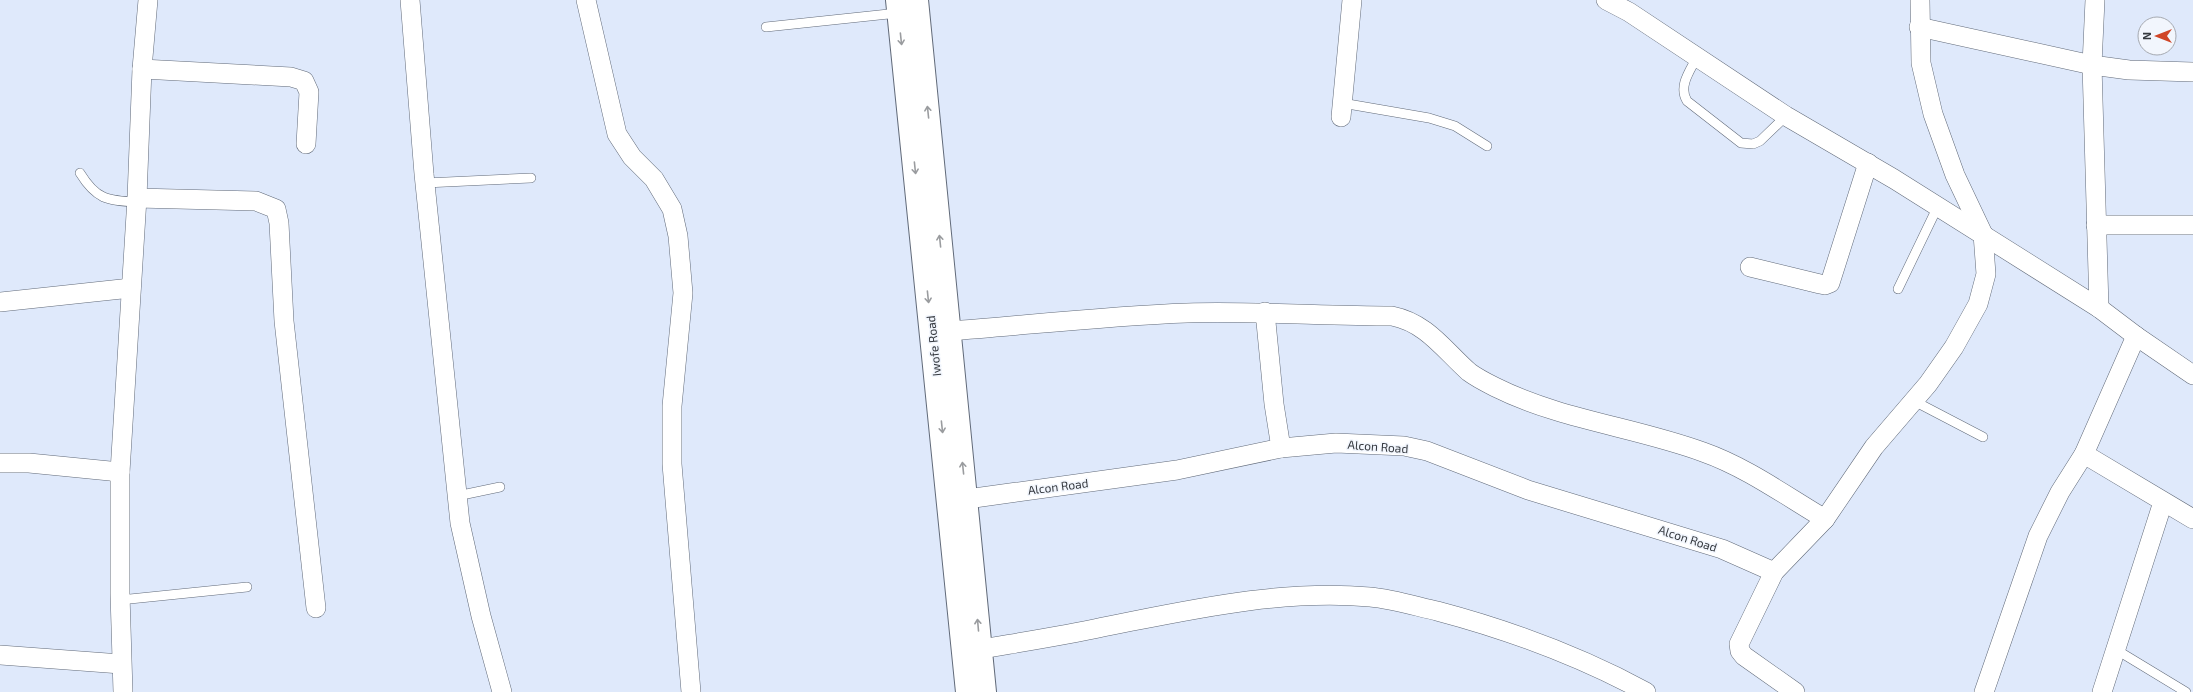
<svg xmlns="http://www.w3.org/2000/svg" width="2193" height="692" font-family="'Exo 2',sans-serif">
	<style>
		.lines { fill: none; stroke-linecap: round; stroke-linejoin: round }
		.service-casing { stroke: #616a79; stroke-width: 10 }
		.minor-casing { stroke: #616a79; stroke-width: 20 }
		.tertiary-casing { stroke: #616a79; stroke-width: 24 }
		.service { stroke: #fff; stroke-width: 9 }
		.minor { stroke: #fff; stroke-width: 19 }
		.tertiary { stroke: #fff; stroke-width: 22 }
		.oneway { stroke: #9a9c9f }
		.labels { text-anchor: middle; dominant-baseline: central; stroke-width: 3; stroke-linejoin: round; paint-order: stroke }
		.street-label { font-size: 12px; fill: #35393f; stroke: #f2f6fd }
	</style>
	<rect width="100%" height="100%" fill="#dfe9fb"/>
	<g class="lines">
		<defs>
			<g id="service">
				<path d="M766,27L898,13"/>
				<path d="M1697,57C1690,71 1678,86 1687,101L1741,143L1753,144L1760,141L1786,116"/>
				<path d="M1342,103L1429,118L1455,126L1487,146"/>
				<path d="M80,173C96,199 107,201 137,202"/>
				<path d="M425,183L531,178"/>
				<path d="M1898,289L1938,206"/>
				<path d="M1914,401L1983,437"/>
				<path d="M457,496L500,487"/>
				<path d="M120,600L247,587"/>
				<path d="M2115,649L2186,692"/>
			</g>
			<g id="minor">
				<path d="M410,0L424,174L460,523L481,616L502,692"/>
				<path d="M586,0L617,134L632,157L654,179L672,209L678,236L683,293L672,406V464L691,692"/>
				<path d="M1606,0L1629,12L1786,116L1894,179L2099,308L2136,336L2193,375"/>
				<path d="M2095,0L2092,65L2099,308"/>
				<path d="M1919,27L2092,65L2129,70L2193,72"/>
				<path d="M142,69L291,77L304,81L309,92L306,144"/>
				<path d="M1341,117L1352,0"/>
				<path d="M137,198L256,201L276,209L279,223L284,321L316,608"/>
				<path d="M2096,225H2193"/>
				<path d="M1750,267L1820,284L1825,285L1830,283L1868,163"/>
				<path d="M0,302L131,288"/>
				<path d="M1265,312L1274,404L1281,448"/>
				<path d="M949,331C1028,325 1107,316 1187,313C1256,311 1324,316 1392,316C1427,323 1444,350 1469,372C1477,378 1487,383 1495,387C1561,420 1635,427 1703,452C1746,467 1786,496 1825,519"/>
				<path d="M2084,454L2193,519"/>
				<path d="M0,463H29L120,472"/>
				<path d="M967,499L1177,470L1281,448L1336,443L1404,446L1427,451L1528,490L1722,549L1774,572"/>
				<path d="M981,649C1022,642 1062,636 1103,627C1190,610 1280,589 1370,597C1392,599 1415,606 1437,611C1509,630 1581,657 1646,692"/>
				<path d="M0,655L121,664"/>
				<path d="M123,692L120,594V472L137,198L142,69L148,0"/>
				<path d="M1795,692L1744,656L1740,651L1739,644L1774,572L1825,519L1874,447L1928,384L1954,347L1978,304L1986,274L1983,234L1955,175L1933,114L1921,63L1920,0"/>
				<path d="M1984,692L2038,536L2060,492L2084,454L2136,336"/>
				<path d="M2102,692L2163,502"/>
			</g>
			<g id="tertiary">
				<path d="M897,0L967,692"/>
				<path d="M917,0L985,692"/>
			</g>
		</defs>
		<!-- service casing -->
		<use href="#service" class="service-casing"/>
		<!-- minor casing -->
		<use href="#minor" class="minor-casing"/>
		<!-- tertiary casing -->
		<use href="#tertiary" class="tertiary-casing"/>
		<!-- service -->
		<use href="#service" class="service"/>
		<!-- minor -->
		<use href="#minor" class="minor"/>
		<!-- tertiary -->
		<use href="#tertiary" class="tertiary"/>
	</g>
	<!-- one-way arrows -->
	<defs><path id="oneway-shaft" d="M-6 0H5M1.5-3L5.5 0L1.5 3" fill="none" stroke-width="1.6" stroke-linecap="round" stroke-linejoin="round"/></defs>
	<g class="oneway">
		<use href="#oneway-shaft" transform="translate(901 39) rotate(84)"/>
		<use href="#oneway-shaft" transform="translate(928 112) rotate(-96)"/>
		<use href="#oneway-shaft" transform="translate(915 168) rotate(84)"/>
		<use href="#oneway-shaft" transform="translate(940 241) rotate(-96)"/>
		<use href="#oneway-shaft" transform="translate(928 297) rotate(84)"/>
		<use href="#oneway-shaft" transform="translate(942 427) rotate(84)"/>
		<use href="#oneway-shaft" transform="translate(963 468) rotate(-96)"/>
		<use href="#oneway-shaft" transform="translate(978 625) rotate(-95)"/>
	</g>
	<g class="labels">
		<!-- street labels -->
		<g class="street-label">
			<text transform="translate(933 346) rotate(-96)">Iwofe Road</text>
			<text transform="translate(1378 446) rotate(4)">Alcon Road</text>
			<text transform="translate(1058 486) rotate(-7)">Alcon Road</text>
			<text transform="translate(1688 538) rotate(18)">Alcon Road</text>
		</g>
	</g>
	<!-- north arrow -->
	<g transform="translate(2157 36) rotate(270)"><circle r="19" fill="#f2f6fd" stroke="#a6aab1"/>
	<path d="M0-3L7 15L0 10L-7 15Z" fill="#d04527"/>
	<text y="-6" font-size="11" font-weight="bold" text-anchor="middle" fill="#35393f">N</text>
	</g>
</svg>
